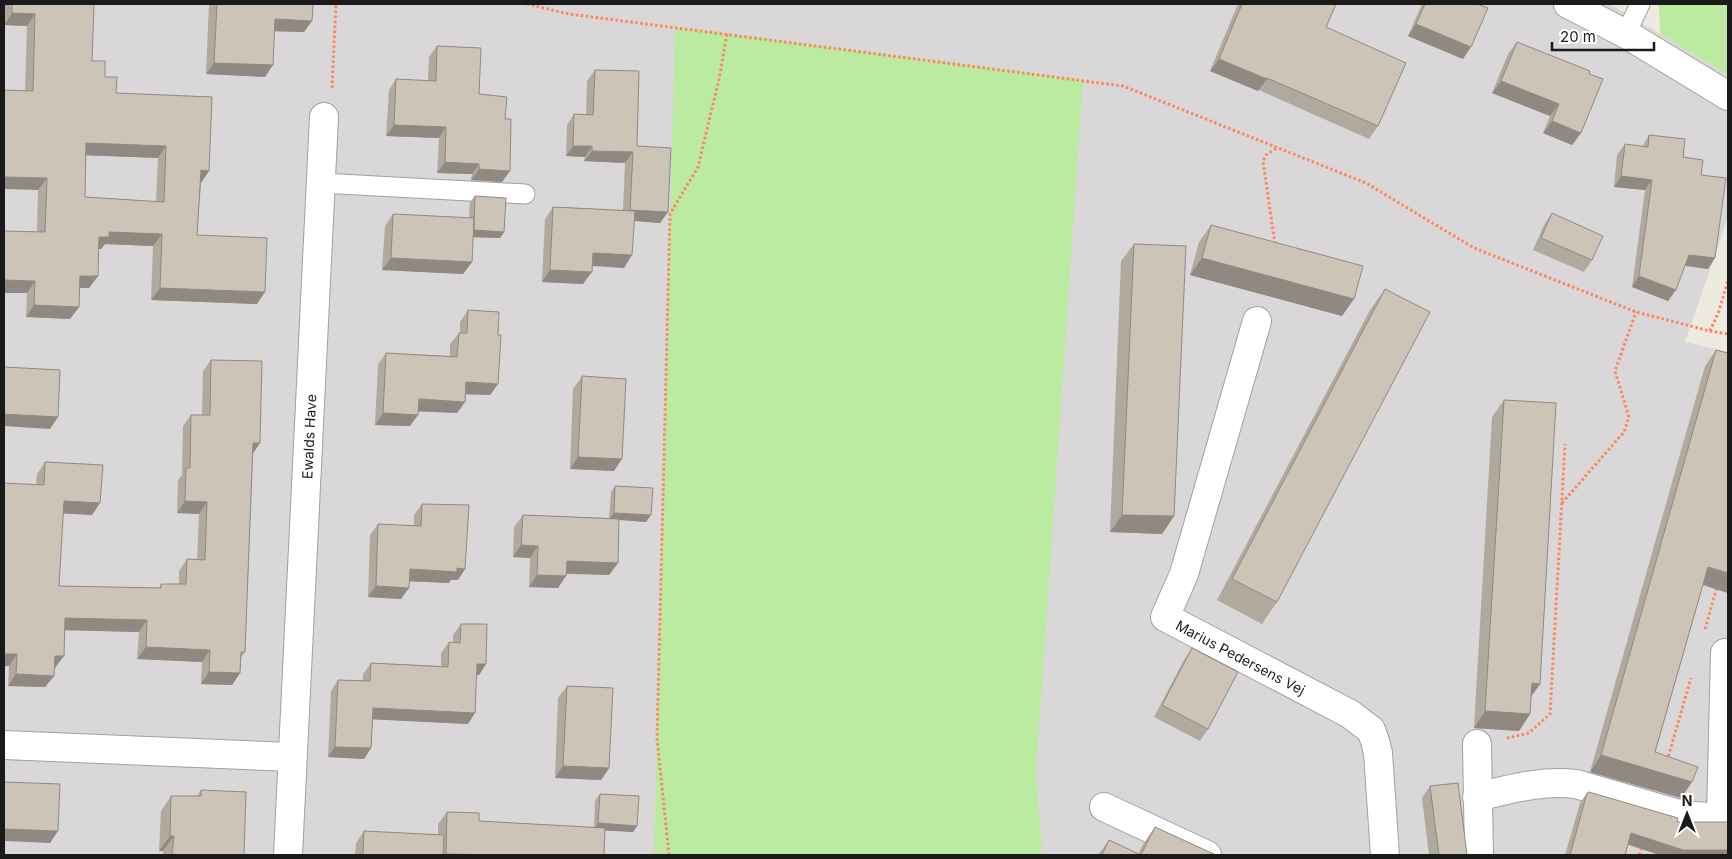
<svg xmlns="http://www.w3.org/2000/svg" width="1732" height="859" font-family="Inter,sans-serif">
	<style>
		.residential { fill: #d9d7d7 }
		.grass { fill: #bbeba1 }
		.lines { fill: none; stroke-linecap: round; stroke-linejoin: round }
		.lane-casing { stroke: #a1a1a1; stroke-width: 21 }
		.street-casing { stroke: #a1a1a1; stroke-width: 30 }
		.path { stroke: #ff855e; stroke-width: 3; stroke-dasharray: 2.5 2.5; stroke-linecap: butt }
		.lane { stroke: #fff; stroke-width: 19 }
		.street { stroke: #fff; stroke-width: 28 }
		.wall { fill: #b0a99e; fill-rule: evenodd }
		.shaded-wall { fill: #908981 }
		.building { fill: #cdc4b8; stroke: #908981; fill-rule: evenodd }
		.labels { text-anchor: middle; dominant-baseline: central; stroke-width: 4; stroke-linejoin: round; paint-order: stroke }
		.street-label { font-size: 14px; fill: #1a1a1a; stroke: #fff }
	</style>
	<rect width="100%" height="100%" fill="#edeadf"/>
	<!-- residential -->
	<path class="residential" d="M4,4H1610L1728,75V217L1685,342L1728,352V855H4Z"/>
	<!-- grass -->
	<g class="grass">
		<path d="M1659,4H1728V75L1660,34Z"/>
		<path d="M675,27L1083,80L1036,772L1042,855H654Z"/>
	</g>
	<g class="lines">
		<defs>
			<g id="lane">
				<path d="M1626,34L1640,4"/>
				<path d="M321,183L525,194"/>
			</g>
			<g id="street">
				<path d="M1568,4L1626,34L1728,96"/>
				<path id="s1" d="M1257,321L1184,574L1165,617L1350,714L1371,730L1375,741L1378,753L1385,855"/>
				<path d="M1477,744L1479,855"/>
				<path d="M4,745L291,757"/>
				<path d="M1477,797C1511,789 1541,780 1576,784L1682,815L1721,818L1725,653"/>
				<path d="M1104,807L1207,855"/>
				<path id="s2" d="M288,855L324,117"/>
			</g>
		</defs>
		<!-- lane casing -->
		<use href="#lane" class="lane-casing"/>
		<!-- street casing -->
		<use href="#street" class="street-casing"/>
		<!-- path -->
		<g class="path">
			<path d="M527,4L569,14L1123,86L1366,183L1474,248L1636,312L1710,331L1728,334"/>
			<path d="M332,88L336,4"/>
			<path d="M1275,244L1263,161L1266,155L1277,148"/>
			<path d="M1710,331L1719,311L1728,280"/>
			<path d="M1562,503L1624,432L1629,417L1615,371L1636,312"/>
			<path d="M1705,629L1717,587"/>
			<path d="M1507,738L1529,733L1550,714L1565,444"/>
			<path d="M1667,761L1691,678"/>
			<path d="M669,855L657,738L670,214L698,167L719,79L727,34"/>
			<path d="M1639,855L1642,846"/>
		</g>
		<!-- lane -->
		<use href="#lane" class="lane"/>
		<!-- street -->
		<use href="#street" class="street"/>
	</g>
	<!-- wall -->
	<g class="wall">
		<path d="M4,4H94L92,61L116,93L201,183L197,235L257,304L151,300L153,246L105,244L101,249H98V276L89,288H79V307L70,319L26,317L27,293L37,232L38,190L25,91L27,26L4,25ZM86,155L158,158L156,202L85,197Z"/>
		<path d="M209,4H313L304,32L274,31L265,77L206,74Z"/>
		<path d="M1238,4H1336L1326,27L1378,126L1369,139L1259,90L1258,91L1210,71Z"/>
		<path d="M1422,4H1477L1463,59L1408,36Z"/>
		<path d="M1517,42L1589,74L1581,133L1572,145L1543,133L1550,116L1492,93L1508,54Z"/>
		<path d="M437,46L479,94L505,119L502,182L471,180L472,174L437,173L439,138L386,136L389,90L396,79L428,81L429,57Z"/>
		<path d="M595,70L637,146L660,223L634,221L624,268L592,266L583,284L542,282L545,219L553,207L623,210L625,163L584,161L585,157L566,156L567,125L574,114L586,115L587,81Z"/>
		<path d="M1649,135L1683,157L1701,175L1708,269L1685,266L1668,301L1632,287L1645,190L1614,187L1617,155L1625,144L1642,147Z"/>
		<path d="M475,196L504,232L500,238L473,237L472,262L463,274L382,270L385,226L393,214L469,218L470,202Z"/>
		<path d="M1552,213L1592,260L1584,272L1533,250L1544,225Z"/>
		<path d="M1211,225L1342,316L1190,275L1199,242Z"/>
		<path d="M1134,244L1174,516L1162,534L1110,532L1121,261Z"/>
		<path d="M1385,289L1277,602L1262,624L1217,600L1370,310Z"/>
		<path d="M468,310L498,335V384L490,395L466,394L465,402L457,413L418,411L410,426L375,425L378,364L386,353L450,356V344L459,333H460V322Z"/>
		<path d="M1716,350L1728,353V593L1703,585L1655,752L1681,798L1590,772L1705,366Z"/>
		<path d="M211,360L253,453L245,652L241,658L240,673L232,685L201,684L202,662L137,659L139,632L65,630L55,668H54V676L45,687L8,686L9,666H4V483L36,485L37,474L45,462L92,515L63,513L59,586L159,588L161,584H179V571L187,559L197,560L199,514L177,513L178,480L182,475L183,426L191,415H202L203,371Z"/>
		<path d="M582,376L614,471L570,469L573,389Z"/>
		<path d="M1504,400L1540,684L1531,696L1530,714L1519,731L1474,728L1492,417Z"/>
		<path d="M615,486L646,522L619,520L618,563L609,575L566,574L558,588L529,587L530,558L513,557L514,527L523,515L609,518L611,492Z"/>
		<path d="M422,504L458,580H451L449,583L409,581L401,599L368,597L370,535L378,524L414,526V515Z"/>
		<path d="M461,624L486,664L479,675H477L468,724L373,719L371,748L364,759L328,757L331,691L338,680L363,681V674L371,663L441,666V653L449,642H453V635Z"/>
		<path d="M1192,648L1208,729L1200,741L1154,717L1184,660Z"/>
		<path d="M567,686L609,768L601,780L555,778L558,698Z"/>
		<path d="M1430,786L1467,855H1429L1422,798Z"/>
		<path d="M201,790L244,855H163V851H159L161,811L171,796H197Z"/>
		<path d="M1587,793L1677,822L1728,855H1660L1628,845L1625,855H1565L1580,803Z"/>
		<path d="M600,794L637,826L633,832L605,830L604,855H355L356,843L364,831L438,835V824L447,812L479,821L594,828L595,800Z"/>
		<path d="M1155,827L1216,855H1098L1109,840L1138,854L1144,843Z"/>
	</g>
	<!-- shaded-wall -->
	<g class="shaded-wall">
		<path d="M12,13L35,14L27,26L4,25Z"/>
		<path d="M275,19L312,21L304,32L267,31Z"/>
		<path d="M1416,24L1471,47L1463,59L1408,36Z"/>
		<path d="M1219,59L1267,79L1258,91L1210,71Z"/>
		<path d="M214,63L273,65L265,77L206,74Z"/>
		<path d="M1501,81L1559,104L1550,116L1492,93Z"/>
		<path d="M1552,121L1581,133L1572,145L1543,133Z"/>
		<path d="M394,125L446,127L439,138L386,136Z"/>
		<path d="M86,143L166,146L158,158L78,155Z"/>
		<path d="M573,146H592L585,157L566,156Z"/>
		<path d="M592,151L633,152L625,163L584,161Z"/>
		<path d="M445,162L479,164L472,174L437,173Z"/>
		<path d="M479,169L510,171L502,182L471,180Z"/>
		<path d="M201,170L209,171L201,183L192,182Z"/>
		<path d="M1621,176L1652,180L1645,190L1614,187Z"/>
		<path d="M4,177L47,178L38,190L4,189Z"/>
		<path d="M630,210L668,212L660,223L623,220Z"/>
		<path d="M473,230L504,232L500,238L469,237Z"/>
		<path d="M109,232L162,234L153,246L105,244L101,249H90L99,237Z"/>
		<path d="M593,253L632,255L624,268L584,265Z"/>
		<path d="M1689,255L1715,258L1708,269L1682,265Z"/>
		<path d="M391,258L472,262L463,274L382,270Z"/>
		<path d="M1202,258L1354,299L1342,316L1190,275Z"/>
		<path d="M550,270L592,272L583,284L542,282Z"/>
		<path d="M80,276H98L89,288H71Z"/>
		<path d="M1639,276L1676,290L1668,301L1632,287Z"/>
		<path d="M4,280L35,281L27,293H4Z"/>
		<path d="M160,288L265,292L257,304L151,300Z"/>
		<path d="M34,305L79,307L70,319L26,317Z"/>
		<path d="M466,382L498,384L490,395L458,394Z"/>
		<path d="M419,399L465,402L457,413L411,411Z"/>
		<path d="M383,413L418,415L410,426L375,425Z"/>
		<path d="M4,414L58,417L50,429L4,426Z"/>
		<path d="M253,443H260L252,455Z"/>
		<path d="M578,457L622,459L614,471L570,469Z"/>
		<path d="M64,501L100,503L92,515L55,513Z"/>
		<path d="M185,501L207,502L199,514L177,513Z"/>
		<path d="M614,513L651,515L646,522L609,519Z"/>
		<path d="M1122,515L1174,516L1162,534L1110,532Z"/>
		<path d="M521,545L538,546L530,558L513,557Z"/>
		<path d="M567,561L618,563L609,575L558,573Z"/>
		<path d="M1708,567L1728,573V593L1697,583Z"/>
		<path d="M457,568L465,569L458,580H451L449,583L402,581L410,569Z"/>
		<path d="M537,575L566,576L558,588L529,587Z"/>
		<path d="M376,586L409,588L401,599L368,597Z"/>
		<path d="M65,618L147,620L139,632L57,630Z"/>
		<path d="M146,647L210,650L202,662L137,659Z"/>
		<path d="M4,654H17L9,666H4Z"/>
		<path d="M55,656H64L55,668L46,667Z"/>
		<path d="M477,664H486L479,675L469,674Z"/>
		<path d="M209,672L240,673L232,685L201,684Z"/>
		<path d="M16,674L54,676L45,687L8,686Z"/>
		<path d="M1532,683L1540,684L1528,701Z"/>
		<path d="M373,708L475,713L468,724L366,719Z"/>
		<path d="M1485,711L1530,714L1519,731L1474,728Z"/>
		<path d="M335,747L371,748L364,759L328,757Z"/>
		<path d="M1601,755L1692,782L1681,798L1590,772Z"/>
		<path d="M563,766L609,768L601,780L555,778Z"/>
		<path d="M598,823L637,826L633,832L594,830Z"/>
		<path d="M4,829L58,831L50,843L4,841Z"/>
		<path d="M1631,833L1728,850V855H1660L1624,843Z"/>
		<path d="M170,836H174L163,851H159Z"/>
		<path d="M446,854L492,855H445Z"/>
	</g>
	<!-- building -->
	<g class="building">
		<path d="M12,4H94L92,61H105V77H117L116,93L212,97L209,171L201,170L197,235L267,238L265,292L160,288L162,234L109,232V237H99L98,276H80L79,307L34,305L35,281L4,280V231L45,232L47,178L4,177V90L33,91L35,14L12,13ZM86,143L166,146L164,202L85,197Z"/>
		<path d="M217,4H313L312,21L275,19L273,65L214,63Z"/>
		<path d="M1242,4H1336L1326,27L1406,63L1378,126L1267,78V79L1219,59Z"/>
		<path d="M1425,4H1477L1488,8L1471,47L1416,24Z"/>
		<path d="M1517,42L1590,71L1589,74L1603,79L1581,133L1552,121L1559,104L1501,81Z"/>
		<path d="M437,46L481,48L479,94L507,97L505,119H511L510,171L479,169V164L445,162L446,127L394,125L396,79L436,81Z"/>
		<path d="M595,70L639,71L637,146L671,148L668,212L630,210L633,152L592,151V146H573L574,114L593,115Z"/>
		<path d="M1649,135L1685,139L1683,157L1703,160L1701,175L1726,178L1715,258L1689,255L1676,290L1639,276L1652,180L1621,176L1625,144L1648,147Z"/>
		<path d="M475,196L506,198L504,232L474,230Z"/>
		<path d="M553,207L635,211L632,255L593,253L592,272L550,270Z"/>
		<path d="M1552,213L1603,236L1592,260L1541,238Z"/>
		<path d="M393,214L474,218L472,262L391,258Z"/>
		<path d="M1211,225L1363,266L1354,299L1202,258Z"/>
		<path d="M1134,244L1186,246L1174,516L1122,515Z"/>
		<path d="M1385,289L1430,312L1277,602L1232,579Z"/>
		<path d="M468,310L499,312L498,335H501L498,384L466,382L465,402L419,399L418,415L383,413L386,353L457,357L459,333H467Z"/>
		<path d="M1716,350L1728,353V573L1708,567L1655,752L1698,767L1692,782L1601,755Z"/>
		<path d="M211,360L262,361L260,443H253L245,652H241L240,673L209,672L210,650L146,647L147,620L65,618L64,656H55L54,676L16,674L17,654H4V483L44,485L45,462L103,465L100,503L64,501L59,586L161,588V584H186L187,559L205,560L207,502L185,501L186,468H190L191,415H210Z"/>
		<path d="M4,367L60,370L58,417L4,414Z"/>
		<path d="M582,376L626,379L622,459L578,457Z"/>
		<path d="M1504,400L1556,403L1540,684L1532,683L1530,714L1485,711Z"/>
		<path d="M615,486L653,488L651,515L614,513Z"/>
		<path d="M422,504L469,505L465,569L457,568V572L410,569L409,588L376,586L378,524L421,526Z"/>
		<path d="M523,515L619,519L618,563L567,561L566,576L537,575L538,546L521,545Z"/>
		<path d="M461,624H487L486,664H477L475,713L373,708L371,748L335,747L338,680L370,681L371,663L448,667L449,642L460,643Z"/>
		<path d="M1192,648L1238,672L1208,729L1162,705Z"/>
		<path d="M567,686L613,688L609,768L563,766Z"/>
		<path d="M4,782L60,784L58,831L4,829Z"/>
		<path d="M1458,783L1467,855H1439L1430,786Z"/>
		<path d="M201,790L246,792L244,855H172L174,836H170L171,796H201Z"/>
		<path d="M1589,792L1678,818L1677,822H1728V850H1683L1631,833L1625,855H1570L1587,793Z"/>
		<path d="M600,794L639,796L637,826L598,823Z"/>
		<path d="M447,812L479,813V821L605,828L604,855H492L446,854Z"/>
		<path d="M1155,827L1216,855H1141Z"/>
		<path d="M364,831L444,835L443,855H363Z"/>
		<path d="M1109,840L1141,855H1102Z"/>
	</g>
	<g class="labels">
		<!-- street labels -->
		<g class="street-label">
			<text stroke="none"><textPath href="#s2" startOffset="419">Ewalds Have</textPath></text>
			<text stroke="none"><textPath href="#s1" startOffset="396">Marius Pedersens Vej</textPath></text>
		</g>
	</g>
	<!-- border -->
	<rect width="1732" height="859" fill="none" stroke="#1a1a1a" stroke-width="10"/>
	<!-- north arrow -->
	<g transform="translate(1687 814)" stroke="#ffffff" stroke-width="4" paint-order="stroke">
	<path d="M0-4L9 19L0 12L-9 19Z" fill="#1a1a1a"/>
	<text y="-8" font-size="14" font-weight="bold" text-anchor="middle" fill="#1a1a1a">N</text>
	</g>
	<!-- scale -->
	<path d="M1552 42v8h102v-8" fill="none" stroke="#1a1a1a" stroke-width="2.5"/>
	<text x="1560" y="42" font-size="15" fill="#1a1a1a" stroke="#ffffff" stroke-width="4" paint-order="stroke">20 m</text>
</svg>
